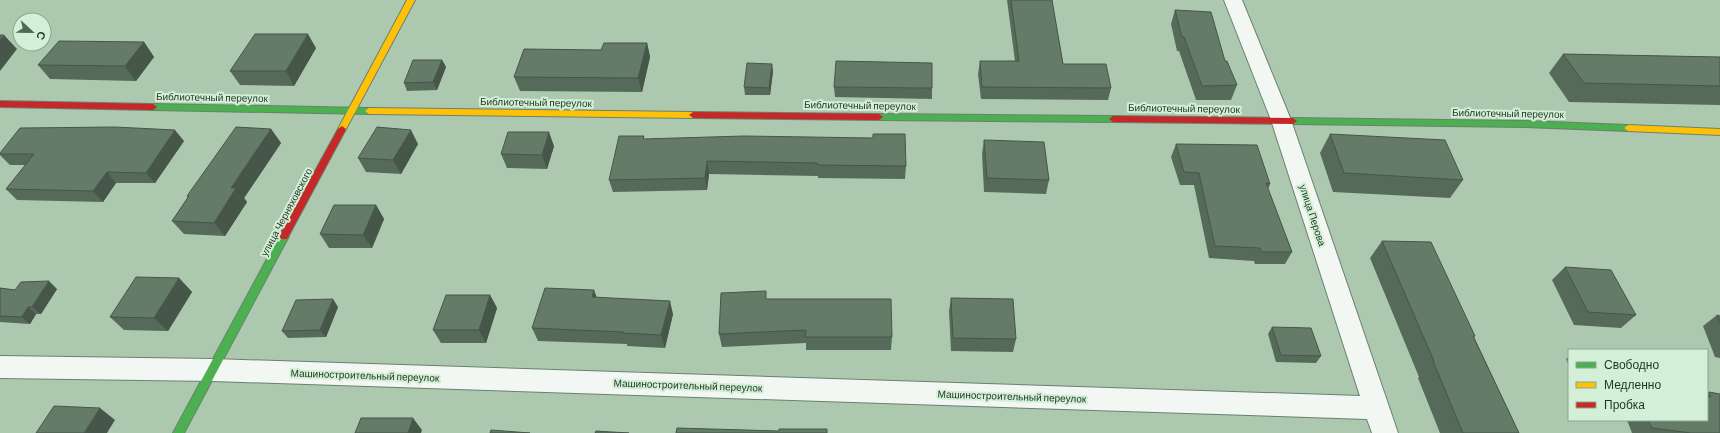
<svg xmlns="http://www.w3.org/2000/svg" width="1720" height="433" font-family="Barlow,sans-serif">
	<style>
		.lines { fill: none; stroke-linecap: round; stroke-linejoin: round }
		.street-casing { stroke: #6a816e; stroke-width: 2 }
		.fast-casing { stroke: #6a816e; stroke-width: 2 }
		.slow-casing { stroke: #6a816e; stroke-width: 2 }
		.jam-casing { stroke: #6a816e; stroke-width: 2 }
		.street { fill: #f3f7f3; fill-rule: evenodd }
		.fast { fill: #4caf50; fill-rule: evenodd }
		.slow { fill: #ffc107; fill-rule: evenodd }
		.jam { fill: #c62828; fill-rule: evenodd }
		.wall { fill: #566a59 }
		.shaded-wall { fill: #465649 }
		.building { fill: #647b68; stroke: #465649 }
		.labels { text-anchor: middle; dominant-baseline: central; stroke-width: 4; stroke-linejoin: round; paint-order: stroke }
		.street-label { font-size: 10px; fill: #1f3522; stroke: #d4efd7 }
	</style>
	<rect width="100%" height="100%" fill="#acc9b0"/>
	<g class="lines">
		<defs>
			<path id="street" d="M1224,0H1242L1291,120L1398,433H1372L1367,419L213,381L0,378V356L213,359L1360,396L1271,120Z"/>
			<g id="fast">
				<path d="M153,104L369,108L373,111L369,114L153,110L149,107Z"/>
				<path d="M879,114L1113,116L1117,119L1113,122L879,120L875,117Z"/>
				<path d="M1293,118L1525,121L1628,125L1632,128L1628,131L1525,127L1293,124L1289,121Z"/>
				<path d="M284,232L287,233L289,236L184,433H173L281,233Z"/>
			</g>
			<g id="slow">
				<path d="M407,0H415L346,129L345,131H339L338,129Z"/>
				<path d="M369,108L693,112L697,115L693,118L369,114L365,111Z"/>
				<path d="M1628,125L1720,129V135L1628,131L1624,128Z"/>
			</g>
			<g id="jam">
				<path d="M0,101L153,104L157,107L153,110L0,107Z"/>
				<path d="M693,112L879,114L883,117L879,120L693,118L689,115Z"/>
				<path d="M1113,116L1293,118L1297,121L1293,124L1113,122L1109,119Z"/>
				<path d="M342,126L346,129L287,239H281L279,236L281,233L338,129Z"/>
			</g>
		</defs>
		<!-- street casing -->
		<use href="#street" class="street-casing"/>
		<!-- fast casing -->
		<use href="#fast" class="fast-casing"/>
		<!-- slow casing -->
		<use href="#slow" class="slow-casing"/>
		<!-- jam casing -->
		<use href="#jam" class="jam-casing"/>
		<!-- street -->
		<use href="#street" class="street"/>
		<!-- fast -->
		<use href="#fast" class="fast"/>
		<!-- slow -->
		<use href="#slow" class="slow"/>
		<!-- jam -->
		<use href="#jam" class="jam"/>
	</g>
	<!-- wall -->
	<g class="wall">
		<path d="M1007,0H1052L1063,64L1111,88L1108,100L981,99L978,74L980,61H1015Z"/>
		<path d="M1175,10L1225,61L1237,85L1231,100H1196L1179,51H1177L1171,24Z"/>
		<path d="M144,42L154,57L136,81L50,79L38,65Z"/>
		<path d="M647,43L650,57L642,92L520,91L514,77L601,50Z"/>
		<path d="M316,48L294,86L240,85L230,71Z"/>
		<path d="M1563,54L1720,57V105L1569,102L1549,73Z"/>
		<path d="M442,60L446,67L437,90L407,91L404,83Z"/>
		<path d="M773,71L770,95H745L744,87Z"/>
		<path d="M834,87L932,88V99L835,97Z"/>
		<path d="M271,129L281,143L244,198L247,202L225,236L184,234L172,221L188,197L187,196Z"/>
		<path d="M1330,134L1463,180L1450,198L1333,192L1320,153Z"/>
		<path d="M644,139L906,166L905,179L818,178V176L709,174L707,190L613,192L609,180Z"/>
		<path d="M984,140L1049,180L1046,194L984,192L982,154Z"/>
		<path d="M184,141L155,183H116L103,202L17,200L6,189L26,165H10L0,155V153Z"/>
		<path d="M418,144L401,174L366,172L358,158Z"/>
		<path d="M1176,144L1270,184L1268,189L1292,252L1285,264H1255L1254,261L1209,258L1194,185H1180L1171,157Z"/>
		<path d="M554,146L547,169L507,168L501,154Z"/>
		<path d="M376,205L384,219L372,248H329L320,234Z"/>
		<path d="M1382,241L1475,336L1474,337L1519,433H1440L1418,378L1419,377L1370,258Z"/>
		<path d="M1565,267L1636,315L1621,328L1574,325L1552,280Z"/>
		<path d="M179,278L192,292L168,331L124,330L110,317Z"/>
		<path d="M0,288L15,290L57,289L41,314H36L30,324L0,322Z"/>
		<path d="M490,295L497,308L486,343H441L433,330Z"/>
		<path d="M597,297L673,314L665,348L627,346V344L538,341L532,328Z"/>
		<path d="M951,298L1016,339L1013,352L951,351L949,311Z"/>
		<path d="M767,299L892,337L891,350H806V343L722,347L719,334Z"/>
		<path d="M338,307L326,337L288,338L282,331Z"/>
		<path d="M1717,315L1720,316V358L1715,357L1703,326Z"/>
		<path d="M1272,327L1321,356L1316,363L1276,362L1268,334Z"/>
		<path d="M1569,357V366L1566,359Z"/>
		<path d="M1709,392L1720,433H1632L1627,420H1707V393Z"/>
	</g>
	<!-- shaded-wall -->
	<g class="shaded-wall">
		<path d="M308,34L316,48L294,86L286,71Z"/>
		<path d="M4,35L17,49L0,71V41Z"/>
		<path d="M144,42L154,57L136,81L125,66Z"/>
		<path d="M647,43L650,57L642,92L638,78Z"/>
		<path d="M442,60L446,67L437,90L433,82Z"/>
		<path d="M772,64L773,71L770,95L769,88Z"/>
		<path d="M271,129L281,143L244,198L247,202L225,236L214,223L231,188Z"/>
		<path d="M175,130L184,141L155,183L146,173Z"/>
		<path d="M411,130L418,144L401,174L393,160Z"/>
		<path d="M549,132L554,146L547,169L542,155Z"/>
		<path d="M707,161L709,174L707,190L705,178Z"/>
		<path d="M107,172L116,183L103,202L93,191Z"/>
		<path d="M376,205L384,219L372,248L363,235Z"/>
		<path d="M179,278L192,292L168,331L154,318Z"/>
		<path d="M49,281L57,289L41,314L32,307Z"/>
		<path d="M594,290L599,303L592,297Z"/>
		<path d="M490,295L497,308L486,343L479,330Z"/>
		<path d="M333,299L338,307L326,337L320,330Z"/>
		<path d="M670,301L673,314L665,348L661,335Z"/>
		<path d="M28,307L36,314L30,324L22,317Z"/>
		<path d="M100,408L115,420L107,433H84Z"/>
		<path d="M413,418L422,430L421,433H408Z"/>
	</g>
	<!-- building -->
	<g class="building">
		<path d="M1011,0H1052L1063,64H1106L1111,88L982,87L980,61H1019Z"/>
		<path d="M1175,10L1211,12L1225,61H1227L1237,85L1202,86L1184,37H1182Z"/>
		<path d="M255,34H308L286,71H230Z"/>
		<path d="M0,35H4L0,41Z"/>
		<path d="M59,41L144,42L125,66L38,65Z"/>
		<path d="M604,43H647L638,78L514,77L524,49L601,50Z"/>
		<path d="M1563,54L1720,57V86L1584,83Z"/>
		<path d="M413,60H442L433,82L404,83Z"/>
		<path d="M836,61L932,63V88L834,87Z"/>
		<path d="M747,63L772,64L769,88L744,87Z"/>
		<path d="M115,127L175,130L146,173L107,172L93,191L6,189L34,154H0V153L20,128Z"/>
		<path d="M236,127L271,129L231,188H236L214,223L172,221L189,196H187Z"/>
		<path d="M377,127L411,130L393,160L358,158Z"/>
		<path d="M508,132H549L542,155L501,154Z"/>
		<path d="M873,134H905L906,166L817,165V163L707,161L705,178L609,180L619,136H644L643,139L744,136L873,138Z"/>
		<path d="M1330,134L1445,140L1463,180L1344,173Z"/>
		<path d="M984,140L1044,142L1049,180L987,178Z"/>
		<path d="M1176,144L1257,145L1270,184L1266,183L1292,252H1262L1260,248L1215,246L1199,173L1184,172Z"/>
		<path d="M334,205H376L363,235L320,234Z"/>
		<path d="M1382,241L1431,242L1475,336H1473L1519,433H1463L1433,361H1434Z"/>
		<path d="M1565,267L1611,270L1636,315L1588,312Z"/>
		<path d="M136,277L179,278L154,318L110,317Z"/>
		<path d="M49,281L32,307H28L22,317L0,316V288L15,290L21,282Z"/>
		<path d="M545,288L594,290L592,297L670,301L661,335L623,333V332L532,328Z"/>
		<path d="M766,291V299H891L892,337H805L806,330L719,334L721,293Z"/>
		<path d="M446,295H490L479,330H433Z"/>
		<path d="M951,298L1013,299L1016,339L953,338Z"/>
		<path d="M333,299L320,330L282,331L296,300Z"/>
		<path d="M1717,315L1720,316V323Z"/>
		<path d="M1272,327L1311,328L1321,356L1281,355Z"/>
		<path d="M1709,392L1720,394V433H1691L1652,428L1648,420H1707V397H1711Z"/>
		<path d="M54,406L100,408L84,433H36Z"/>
		<path d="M361,418H413L408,433H355Z"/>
		<path d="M677,428L779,431V429H827V433H676Z"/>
		<path d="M491,430L530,433H490Z"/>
		<path d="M596,431L629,433H595Z"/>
	</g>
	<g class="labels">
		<!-- street labels -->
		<g class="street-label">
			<text transform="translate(212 97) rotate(1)">Библиотечный переулок</text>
			<text transform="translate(536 102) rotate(1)">Библиотечный переулок</text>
			<text transform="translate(860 105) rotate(1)">Библиотечный переулок</text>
			<text transform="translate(1184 108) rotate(1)">Библиотечный переулок</text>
			<text transform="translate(1508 113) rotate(1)">Библиотечный переулок</text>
			<text transform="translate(286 212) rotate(-62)">улица Черняховского</text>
			<text transform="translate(1313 215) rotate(72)">улица Перова</text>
			<text transform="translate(365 375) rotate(2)">Машиностроительный переулок</text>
			<text transform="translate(688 385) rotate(2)">Машиностроительный переулок</text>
			<text transform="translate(1012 396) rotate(2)">Машиностроительный переулок</text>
		</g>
	</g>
	<!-- legend -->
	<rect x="1568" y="349" width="140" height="72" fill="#d4efd7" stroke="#8ca58f"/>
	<rect x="1576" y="362" width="20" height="6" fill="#4caf50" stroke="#8ca58f"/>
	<text x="1604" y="369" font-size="12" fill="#1f3522">Свободно</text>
	<rect x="1576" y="382" width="20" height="6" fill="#ffc107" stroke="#8ca58f"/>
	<text x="1604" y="389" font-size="12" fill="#1f3522">Медленно</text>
	<rect x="1576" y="402" width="20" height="6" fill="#c62828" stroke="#8ca58f"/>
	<text x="1604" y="409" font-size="12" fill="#1f3522">Пробка</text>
	<!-- north arrow -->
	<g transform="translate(32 32) rotate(112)"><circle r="19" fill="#d4efd7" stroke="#8ca58f"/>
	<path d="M0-3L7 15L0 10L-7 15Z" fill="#506954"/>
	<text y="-6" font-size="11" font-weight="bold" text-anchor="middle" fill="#1f3522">С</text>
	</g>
</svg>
